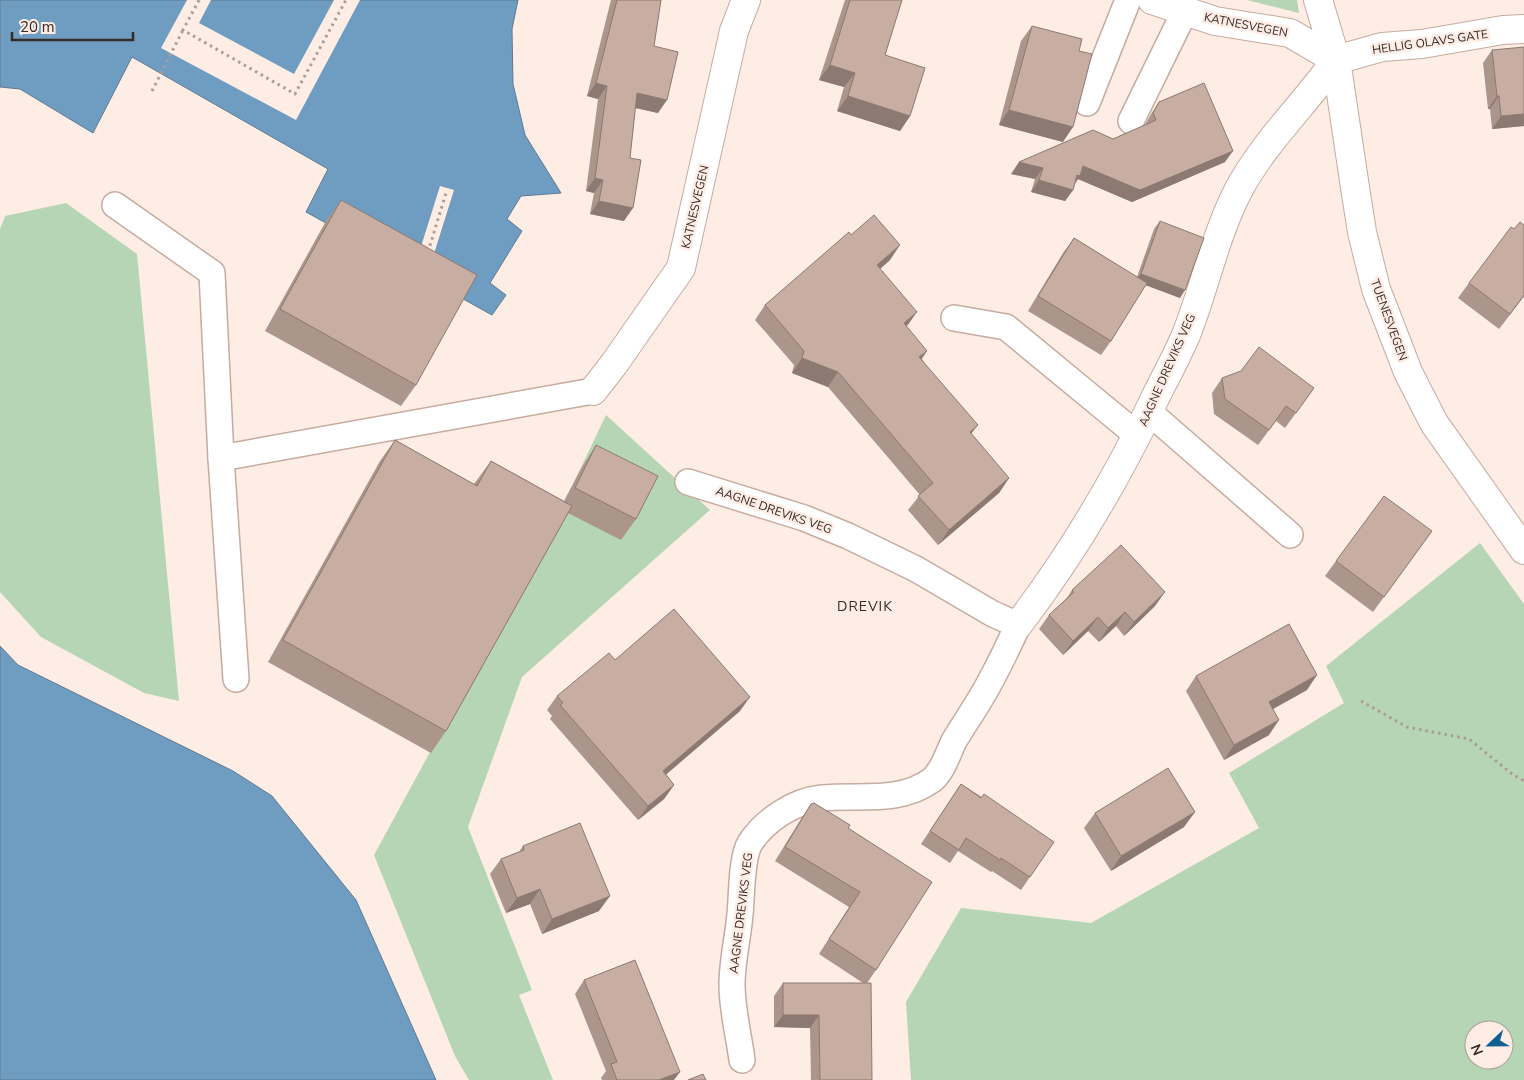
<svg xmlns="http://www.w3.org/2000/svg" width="1524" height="1080" font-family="'Nunito Sans',sans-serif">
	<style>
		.green { fill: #b6d5b4; fill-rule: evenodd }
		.water { fill: #6f9dc1; stroke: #5e7a92 }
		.pier { fill: #feede5 }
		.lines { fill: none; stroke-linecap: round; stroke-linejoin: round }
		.lane-casing { stroke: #c6ab9f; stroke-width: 28 }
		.street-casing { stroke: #c6ab9f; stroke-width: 30 }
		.path { stroke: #ab9c96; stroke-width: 3; stroke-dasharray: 2.5 4; stroke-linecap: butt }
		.lane { stroke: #fff; stroke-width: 25 }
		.street { stroke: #fff; stroke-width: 28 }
		.wall { fill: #ac958b }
		.shaded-wall { fill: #8c7971 }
		.building { fill: #c8ada2; stroke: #8c7971 }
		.labels { text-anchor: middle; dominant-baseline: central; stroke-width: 5; stroke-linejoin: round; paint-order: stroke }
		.street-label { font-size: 12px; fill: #352a26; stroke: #feede5 }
		.neighbourhood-label { font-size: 14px; letter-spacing: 1px; fill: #352a26; stroke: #feede5 }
	</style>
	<rect width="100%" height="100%" fill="#feede5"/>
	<!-- green -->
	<g class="green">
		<path d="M1247,0H1297L1299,13Z"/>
		<path d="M66,203L137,254L179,701L144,693L41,637L0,592V229L5,216Z"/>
		<path d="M606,415L710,510L522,677L468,827L532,990L519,995L553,1080H469L455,1056L374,855L553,526Z"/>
		<path d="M1480,543L1524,604V1080H911L906,1002L961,908L1091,923L1259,828L1229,773L1344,703L1326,666ZM1474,1030H1504V1060H1474Z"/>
	</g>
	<!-- water -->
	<g class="water">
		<path d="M0,0H518L512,29L513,84L525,135L561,193L521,196L507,219L522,231L490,283L506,295L492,315L306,212L328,169L132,57L93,133L20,89L0,87Z"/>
		<path d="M0,646L18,665L233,771L272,796L356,900L436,1080H0Z"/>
	</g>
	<!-- pier -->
	<g class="pier">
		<path d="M187,0H211L199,23L294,74L334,0H360L296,120L161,48Z"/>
		<path d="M440,186L454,190L433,257L419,253Z"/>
	</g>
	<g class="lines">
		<defs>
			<g id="lane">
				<path d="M1087,103L1128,0"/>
				<path d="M1131,121L1185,11"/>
				<path d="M115,205L212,273L221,458L236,679"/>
				<path d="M954,318L1006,327L1137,435"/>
				<path d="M1149,412L1290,535"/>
				<path d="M221,458L593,391"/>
				<path d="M688,482L804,518L848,536L916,569L993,614L1018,625C1010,642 1002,660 993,676C982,699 967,719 954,741C948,753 943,771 932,780C899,804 859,794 822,798C794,801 765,820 750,843C741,858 742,896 740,914C738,938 732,961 732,985C732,1010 739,1036 742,1060"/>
			</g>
			<g id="street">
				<path d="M1152,0L1215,21L1290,33L1336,60"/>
				<path d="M1318,0L1336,60L1356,194L1362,232L1376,289L1408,372L1434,423L1524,550"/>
				<path d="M1336,60L1382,47L1422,44L1503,30L1524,29"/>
				<path d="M593,391L614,364L681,268L734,31L746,0"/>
				<path d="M1018,625C1072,554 1118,477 1156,396C1166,376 1177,356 1186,335C1205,287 1215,235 1239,189C1265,141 1305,104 1336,60"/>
			</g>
		</defs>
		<!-- lane casing -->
		<use href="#lane" class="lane-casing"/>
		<!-- street casing -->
		<use href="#street" class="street-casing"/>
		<!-- path -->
		<g class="path">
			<path d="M199,0L183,30L295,94L346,0"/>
			<path d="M152,91L183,30"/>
			<path d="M428,252L446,193"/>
			<path d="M1361,701L1407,727L1469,739L1512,774L1524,781"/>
		</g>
		<!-- lane -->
		<use href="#lane" class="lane"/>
		<!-- street -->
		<use href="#street" class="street"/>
	</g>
	<!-- wall -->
	<g class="wall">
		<path d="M611,0H661L654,46L658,113L635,108L624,221L590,214L594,193L586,191L598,99L587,96Z"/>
		<path d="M845,0H902L885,55L910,116L900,131L837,111L844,87L819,80Z"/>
		<path d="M1032,26L1063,142L999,125L1021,41Z"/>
		<path d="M1492,50L1524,126L1492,129L1490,109H1488L1483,63Z"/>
		<path d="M1159,102L1225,162L1132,202L1078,179L1074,184L1073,190L1065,201L1031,192L1035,179L1011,174L1113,139L1145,125L1151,114Z"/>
		<path d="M341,200L416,385L401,406L265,331L326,221Z"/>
		<path d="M1160,221L1180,298L1145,285L1111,341L1101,355L1028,311L1063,253L1074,238L1137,277L1154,229Z"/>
		<path d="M851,235L890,260L880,269L922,359L971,434L1009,478L999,493L938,545L908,510L920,495L828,387L792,373L794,365L755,320L765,305Z"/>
		<path d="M1469,283L1524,296L1499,329L1458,298Z"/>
		<path d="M1222,378L1314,388L1285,428L1276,421L1258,445L1214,414L1212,393Z"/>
		<path d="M395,440L474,484L491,461L564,501L582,467L596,445L636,519L621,540L568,513L446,731L431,753L268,662L380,461Z"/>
		<path d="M1432,531L1373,612L1325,576L1336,561Z"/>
		<path d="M1072,590L1155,606L1124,636L1116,626L1099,642L1088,631L1063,655L1039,629L1049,615L1067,598Z"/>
		<path d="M615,660L740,711L666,774L674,785L664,799L638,820L550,719L552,716L547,710L557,696Z"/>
		<path d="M1196,676L1307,690L1273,709L1269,735L1224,760L1186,691Z"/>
		<path d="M961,784L1054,842L1021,890L992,871L991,872L958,851L950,863L921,844Z"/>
		<path d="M811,804L848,828L876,970L867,983L872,1080H811L810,1028L774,1027V996L783,983H863L819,954L849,907L775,861L801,819Z"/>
		<path d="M1095,813L1184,827L1111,871L1084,828Z"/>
		<path d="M523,846L599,911L542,934L530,904L506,913L490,874L501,859L519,852Z"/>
		<path d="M584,980L674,1080H602L601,1078L606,1071L575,994Z"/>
	</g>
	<!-- shaded-wall -->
	<g class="shaded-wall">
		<path d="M830,65L855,73L844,87L819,80Z"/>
		<path d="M596,83L607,86L598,99L587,96Z"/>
		<path d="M637,93L667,100L658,113L627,106Z"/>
		<path d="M848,96L910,116L900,131L837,111Z"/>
		<path d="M1497,96H1499L1490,109H1488Z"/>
		<path d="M1009,110L1073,127L1063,142L999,125Z"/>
		<path d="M1524,114V126L1492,129L1501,116Z"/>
		<path d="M1233,151L1225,162L1132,202L1078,179L1072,188L1068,187L1083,166Z"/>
		<path d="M1019,162L1043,168L1035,179L1011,174Z"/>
		<path d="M595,178L603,180L594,193L586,191Z"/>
		<path d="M1039,180L1073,190L1065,201L1031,192Z"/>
		<path d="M599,201L633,208L624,221L590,214Z"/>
		<path d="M900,245L890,260L867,280L877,265Z"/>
		<path d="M1141,274L1185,290L1180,298L1135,281Z"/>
		<path d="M1524,295V296L1499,329L1510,314Z"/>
		<path d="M917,312L907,326L894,338L904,323Z"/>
		<path d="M927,351L917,366L919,357Z"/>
		<path d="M802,358L838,372L828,387L792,373Z"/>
		<path d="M978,425L967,439L970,432Z"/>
		<path d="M1009,478L999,493L938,545L949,530Z"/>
		<path d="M1165,592L1155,606L1124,636L1134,622Z"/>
		<path d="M1125,612L1116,626L1099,642L1108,628Z"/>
		<path d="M1098,617L1088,631L1063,655L1073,641Z"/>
		<path d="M1317,675L1307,690L1258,717L1269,702Z"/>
		<path d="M750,697L740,711L654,785L663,771Z"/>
		<path d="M1279,720L1269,735L1224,760L1234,745Z"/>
		<path d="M674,785L664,799L638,820L648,806Z"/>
		<path d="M1195,812L1184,827L1111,871L1121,856Z"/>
		<path d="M540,889L530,904L506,913L517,898Z"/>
		<path d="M610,896L599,911L542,934L552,919Z"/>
		<path d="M783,1015H819L810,1028L774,1027Z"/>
		<path d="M680,1072L674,1080H659Z"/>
	</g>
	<!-- building -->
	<g class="building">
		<path d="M617,0H661L654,46L678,52L667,100L637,93L630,158L641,160L633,208L599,201L603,180L595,178L607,86L596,83Z"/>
		<path d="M850,0H902L885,55L925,68L910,116L848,96L855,73L830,65Z"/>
		<path d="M1032,26L1082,39L1079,51L1092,54L1073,127L1009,110Z"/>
		<path d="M1524,47V114L1501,116L1499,96H1497L1492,50Z"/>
		<path d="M1204,83L1233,151L1140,190L1083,166L1080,176L1077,175L1073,190L1039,180L1043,168L1019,162L1093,130L1113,139L1156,120L1153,113L1159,102Z"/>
		<path d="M341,200L477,275L416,385L280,309Z"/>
		<path d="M874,215L900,245L877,265L917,312L904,323L927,351L919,357L978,425L970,432L1009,478L949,530L918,496L933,483L838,372L802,358L804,351L765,305L849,232L851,235Z"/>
		<path d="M1160,221L1204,238L1185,290L1141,274Z"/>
		<path d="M1520,222L1524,225V295L1510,314L1469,283L1511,227L1514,229Z"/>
		<path d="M1074,238L1147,283L1111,341L1038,296Z"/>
		<path d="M1259,347L1314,388L1296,413L1286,406L1269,430L1225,399L1222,378L1241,371Z"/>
		<path d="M395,440L477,486L491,461L572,506L446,731L283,640Z"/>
		<path d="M596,445L658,476L636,519L575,488Z"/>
		<path d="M1384,496L1432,531L1384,597L1336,561Z"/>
		<path d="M1121,545L1165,592L1134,622L1125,612L1108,628L1098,617L1073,641L1049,615L1074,592L1072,590Z"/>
		<path d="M674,609L750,697L663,771L674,785L648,806L560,705L563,703L557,696L609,653L615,660Z"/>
		<path d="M1289,624L1317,675L1269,702L1279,720L1234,745L1196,676Z"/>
		<path d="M1168,768L1195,812L1121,856L1095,813Z"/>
		<path d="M961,784L981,798L984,794L1054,842L1030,877L1001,858L1000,860L966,838L959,850L930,831Z"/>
		<path d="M814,803L850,825L848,828L932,882L876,970L829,939L860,892L785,847L811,804Z"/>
		<path d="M580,823L610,896L552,919L540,889L517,898L501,859L524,850L523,846Z"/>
		<path d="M635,960L680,1072L659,1080H617L611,1064L617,1062L584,980Z"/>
		<path d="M783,983H871L872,1080H820L819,1015H783Z"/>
		<path d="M703,1074L706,1080H688Z"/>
	</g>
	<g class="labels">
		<!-- street labels -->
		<g class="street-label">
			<text transform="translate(1246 25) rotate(11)">KATNESVEGEN</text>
			<text transform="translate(1430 42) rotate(-8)">HELLIG OLAVS GATE</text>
			<text transform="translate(695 207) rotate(-77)">KATNESVEGEN</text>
			<text transform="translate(1389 320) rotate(70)">TUENESVEGEN</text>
			<text transform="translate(1167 370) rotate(-66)">AAGNE DREVIKS VEG</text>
			<text transform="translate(774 510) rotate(19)">AAGNE DREVIKS VEG</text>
			<text transform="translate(741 913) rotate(-83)">AAGNE DREVIKS VEG</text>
		</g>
		<!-- neighbourhood labels -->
		<g class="neighbourhood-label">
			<text x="865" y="606">DREVIK</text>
		</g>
	</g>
	<!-- north arrow -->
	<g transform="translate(1489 1045) rotate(248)"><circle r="24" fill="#feede5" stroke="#ae9f99"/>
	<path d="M0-4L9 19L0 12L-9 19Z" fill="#105f92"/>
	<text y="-8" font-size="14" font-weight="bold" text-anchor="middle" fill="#352a26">N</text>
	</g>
	<!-- scale -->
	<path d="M12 32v8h121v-8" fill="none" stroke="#352a26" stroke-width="2.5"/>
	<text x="20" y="32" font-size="15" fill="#352a26" stroke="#feede5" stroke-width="4" paint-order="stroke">20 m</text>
</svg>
